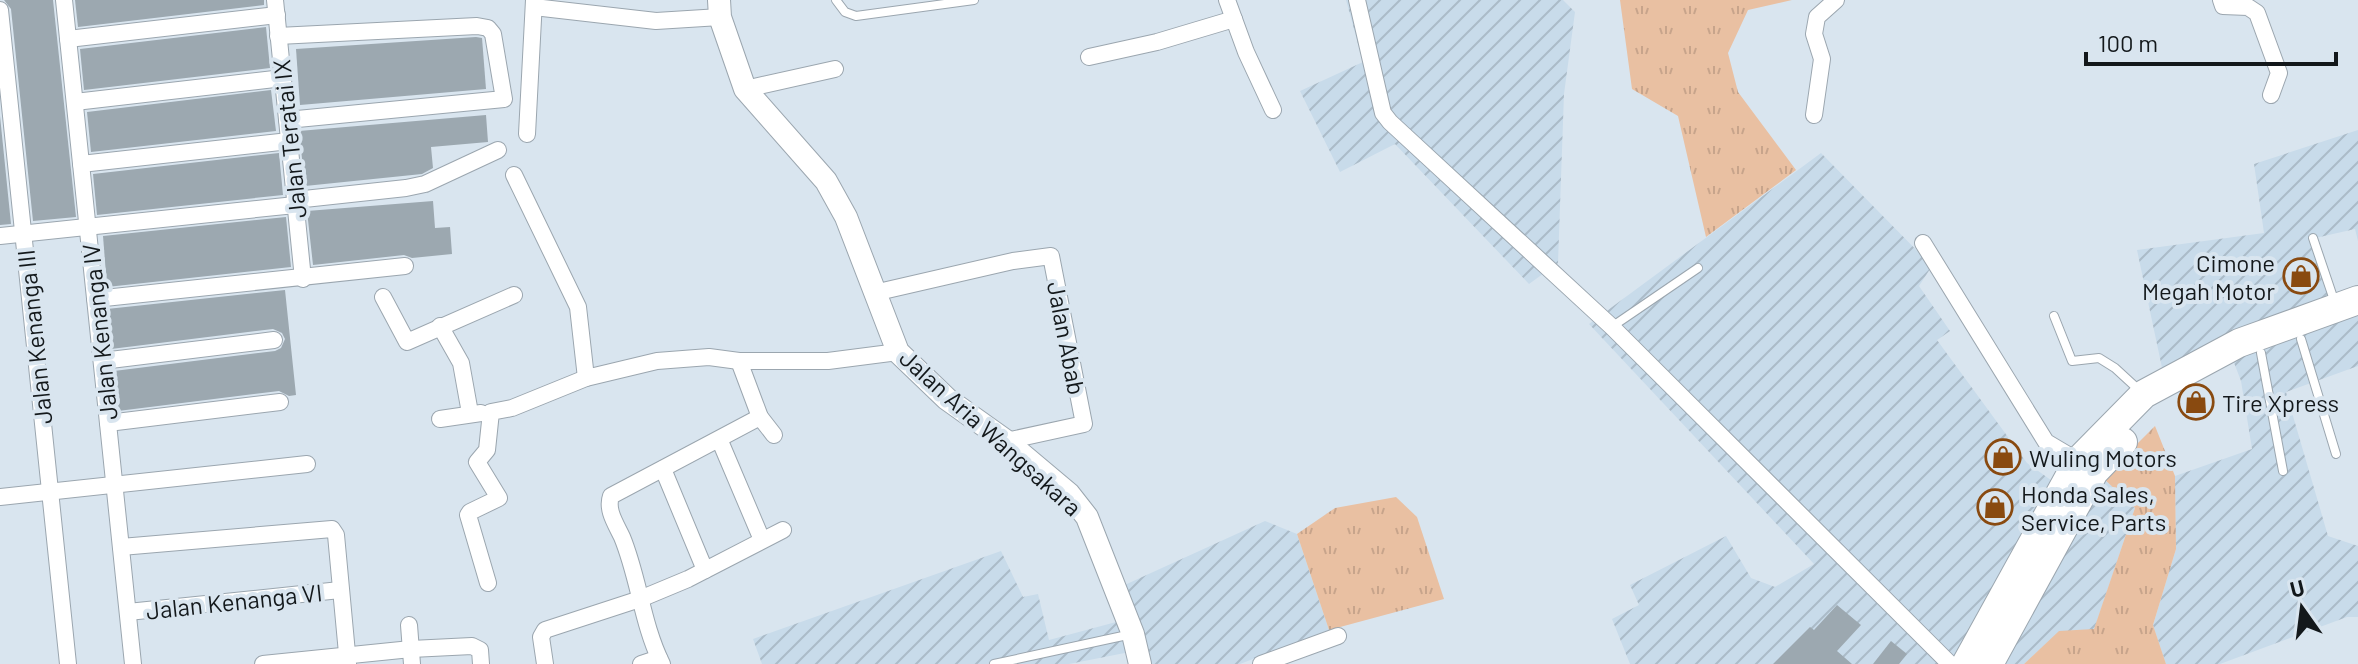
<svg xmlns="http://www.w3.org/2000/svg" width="2358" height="664" font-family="Barlow,sans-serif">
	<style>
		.industrial { fill: url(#industrial-furrows) }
		.grass { fill: url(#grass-tufts) }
		.building { fill: #9ca8b0 }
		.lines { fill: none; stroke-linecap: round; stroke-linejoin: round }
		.lane-casing { stroke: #9ba6af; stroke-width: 10 }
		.street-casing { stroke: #9ba6af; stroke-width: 18 }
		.secondary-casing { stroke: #9ba6af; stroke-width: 24 }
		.highway-casing { stroke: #9ba6af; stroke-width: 30 }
		.lane { stroke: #fff; stroke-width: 8 }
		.street { stroke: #fff; stroke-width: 16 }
		.secondary { stroke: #fff; stroke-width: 22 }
		.highway { stroke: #fff; stroke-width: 28 }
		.labels { text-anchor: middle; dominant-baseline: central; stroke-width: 8; stroke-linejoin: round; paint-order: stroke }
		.street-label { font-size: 24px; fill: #13181b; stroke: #d9e5ef }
		.poi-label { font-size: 24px; fill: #13181b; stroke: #d9e5ef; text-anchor: start }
	</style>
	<defs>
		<pattern id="industrial-furrows" width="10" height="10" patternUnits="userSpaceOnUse" patternTransform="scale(2)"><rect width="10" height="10" fill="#c8dbea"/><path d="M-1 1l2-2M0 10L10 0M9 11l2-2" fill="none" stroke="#abbbc8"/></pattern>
		<pattern id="grass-tufts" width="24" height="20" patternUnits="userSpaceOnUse" patternTransform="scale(2)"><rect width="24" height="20" fill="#e9c0a2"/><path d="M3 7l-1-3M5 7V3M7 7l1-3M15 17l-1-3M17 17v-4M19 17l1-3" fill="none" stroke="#c7a48b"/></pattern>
	</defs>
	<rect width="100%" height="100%" fill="#d9e5ef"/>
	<!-- industrial -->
	<g class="industrial">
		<path d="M1346,0H1563L1575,12L1564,94L1558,263L1529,284L1395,144L1340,172L1300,91L1363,62Z"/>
		<path d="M2358,130V241L2355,229L2311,239L2331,301L2358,290V366L2286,392L2328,536L2358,546V617H2347L2220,664H2166L2153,625L2176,549L2175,476L2252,449L2241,381L2228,347L2164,377L2137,250L2264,233L2254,164Z"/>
		<path d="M1821,153L1932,266L1919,286L1950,331L1937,340L2027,463L2080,501L2103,478L2135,508L2094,630L2059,632L2024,664H1630L1612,619L1639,605L1630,585L1726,536L1751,578L1775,587L1814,564L1589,324Z"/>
		<path d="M1265,521L1297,534L1329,630L1240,664H1144L1140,650L1069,664H762L753,639L1001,551L1023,597L1038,594L1049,640L1131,618L1118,588Z"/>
	</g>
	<!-- grass -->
	<g class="grass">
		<path d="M1620,0H1792L1748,10L1728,53L1738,92L1796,170L1706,237L1678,116L1632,89Z"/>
		<path d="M2155,426L2175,476L2176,549L2153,625L2166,664H2024L2059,631L2094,629L2135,508L2103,478Z"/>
		<path d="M1396,497L1417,517L1444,599L1329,630L1297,534L1335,508Z"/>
	</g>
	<!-- building -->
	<g class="building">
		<path d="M4,0H53L76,217L33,221L11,9Z"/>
		<path d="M75,0H264V5L78,27Z"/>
		<path d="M266,27L270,68L84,90L80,49Z"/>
		<path d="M476,37L482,38L486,89L300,105L296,49Z"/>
		<path d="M271,90L276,131L91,152L87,112Z"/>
		<path d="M486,115L488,142L431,147L433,168L422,174L305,186L299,131Z"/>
		<path d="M0,116L11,224L0,225Z"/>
		<path d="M279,153L283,195L97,215L93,174Z"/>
		<path d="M433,201L435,228L450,227L452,254L412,258L404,255L313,265L307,211Z"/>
		<path d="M286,217L291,267L107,287L103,236Z"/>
		<path d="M285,290L296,395L289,396L279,391L118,411L114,371L275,351L281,348L285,339L282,333L273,329L111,349L107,309Z"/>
		<path d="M1837,605L1861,625L1837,651L1852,664H1773L1810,627L1814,630Z"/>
		<path d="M1891,641L1907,654L1899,664H1873Z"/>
	</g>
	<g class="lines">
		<defs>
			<g id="lane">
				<path d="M836,0L845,12L856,16L974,0"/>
				<path d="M2313,238L2335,303"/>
				<path d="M2054,316L2072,361L2099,358L2115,368L2140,391"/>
				<path d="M1613,326L1698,268"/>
				<path d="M2301,339L2336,454"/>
				<path d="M2261,353L2283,471"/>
				<path d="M994,664L1132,634"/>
			</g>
			<g id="street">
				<path d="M64,0L133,664"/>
				<path d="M275,0L303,279"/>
				<path d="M1227,0L1246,52L1273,110"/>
				<path d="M1357,0L1383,113L1390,122L1612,327L1950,664"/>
				<path d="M2221,0L2223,6L2248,7L2257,13L2279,73L2271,95"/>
				<path d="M534,7L656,21L720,17"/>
				<path d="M0,10L68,664"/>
				<path d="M278,36L477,26L488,28L493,34L504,99L287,120"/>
				<path d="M68,39L277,15"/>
				<path d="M1089,57L1157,42L1234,19"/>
				<path d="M745,89L835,69"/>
				<path d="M75,102L283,78"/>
				<path d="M1814,115L1822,59L1814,34L1817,17L1836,0"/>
				<path d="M527,134L534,0"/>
				<path d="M81,164L289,141"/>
				<path d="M514,175L578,307L586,378"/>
				<path d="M295,200L406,188L425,184L498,150"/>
				<path d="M0,236L295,205"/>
				<path d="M1923,243L2046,442L2078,461"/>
				<path d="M874,293L1013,261L1051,256L1084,424L1006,441"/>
				<path d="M383,297L407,342L514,295"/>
				<path d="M95,299L405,266"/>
				<path d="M440,326L461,363L470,413"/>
				<path d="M102,361L274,340"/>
				<path d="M739,361L760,417L774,435"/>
				<path d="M440,419L481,413"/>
				<path d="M108,423L280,402"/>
				<path d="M720,441L762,540"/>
				<path d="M663,469L705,570"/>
				<path d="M0,497L307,464"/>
				<path d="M121,547L332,529L336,535L348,664"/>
				<path d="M488,583L468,515L470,512L499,498L477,462L487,450L491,412L512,408L586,378L657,361L709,357L739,361H828L898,352"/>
				<path d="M128,612L340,590"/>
				<path d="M409,625L412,664"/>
				<path d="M263,664L411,649L472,646L480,650L481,664"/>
				<path d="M545,664L541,637L545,630L640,599L688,579L783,530"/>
				<path d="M641,664L659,658"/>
				<path d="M662,664C642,624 639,578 622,537C616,524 606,510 611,496L760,417"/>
				<path d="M1261,664L1338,636"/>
			</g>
			<path id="secondary" d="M719,0L720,17L745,89L826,181L846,217L898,352L947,399L1006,441L1069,494L1087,517L1133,634L1140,664"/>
			<g id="highway">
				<path d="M1966,664L2078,461L2144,394L2239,343L2358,300"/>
				<path d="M1989,664L2094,472L2123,442"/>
			</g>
		</defs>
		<!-- lane casing -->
		<use href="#lane" class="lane-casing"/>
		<!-- street casing -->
		<use href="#street" class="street-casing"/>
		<!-- secondary casing -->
		<use href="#secondary" class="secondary-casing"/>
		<!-- highway casing -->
		<use href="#highway" class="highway-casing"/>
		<!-- lane -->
		<use href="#lane" class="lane"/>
		<!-- street -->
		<use href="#street" class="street"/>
		<!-- secondary -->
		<use href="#secondary" class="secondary"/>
		<!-- highway -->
		<use href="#highway" class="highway"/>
	</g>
	<!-- icons -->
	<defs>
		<symbol id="shop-ring" viewBox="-11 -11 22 22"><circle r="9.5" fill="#d9e5ef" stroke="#894a10" stroke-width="1.5"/><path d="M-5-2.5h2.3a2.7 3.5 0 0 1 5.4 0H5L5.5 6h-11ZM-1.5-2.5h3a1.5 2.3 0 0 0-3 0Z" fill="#894a10"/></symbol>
	</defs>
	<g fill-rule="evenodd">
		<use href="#shop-ring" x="2281" y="256" width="40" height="40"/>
		<use href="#shop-ring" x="2176" y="382" width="40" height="40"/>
		<use href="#shop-ring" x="1983" y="437" width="40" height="40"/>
		<use href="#shop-ring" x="1975" y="487" width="40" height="40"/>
	</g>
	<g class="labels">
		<!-- street labels -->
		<g class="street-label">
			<text transform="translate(289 139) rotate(-96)">Jalan Teratai IX</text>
			<text transform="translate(99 332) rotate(-96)">Jalan Kenanga IV</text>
			<text transform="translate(34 337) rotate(-96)">Jalan Kenanga III</text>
			<text transform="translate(1067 338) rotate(79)">Jalan Abab</text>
			<text transform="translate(991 432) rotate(42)">Jalan Aria Wangsakara</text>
			<text transform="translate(234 601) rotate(-6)">Jalan Kenanga VI</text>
		</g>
		<!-- poi labels -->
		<g class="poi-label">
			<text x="2275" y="262" text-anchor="end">Cimone<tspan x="2275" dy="28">Megah Motor</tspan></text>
			<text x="2222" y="402">Tire Xpress</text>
			<text x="2029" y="457">Wuling Motors</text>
			<text x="2021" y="493">Honda Sales,<tspan x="2021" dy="28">Service, Parts</tspan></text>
		</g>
	</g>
	<!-- north arrow -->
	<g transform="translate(2302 608) rotate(346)" stroke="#d9e5ef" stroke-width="6" paint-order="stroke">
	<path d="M0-6L14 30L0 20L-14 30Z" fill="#13181b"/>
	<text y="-12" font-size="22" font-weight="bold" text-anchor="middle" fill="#13181b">U</text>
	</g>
	<!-- scale -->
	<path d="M2086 52v12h250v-12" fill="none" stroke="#13181b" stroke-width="4"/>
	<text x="2098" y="52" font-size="24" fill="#13181b" stroke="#d9e5ef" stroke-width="6" paint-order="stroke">100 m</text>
</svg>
